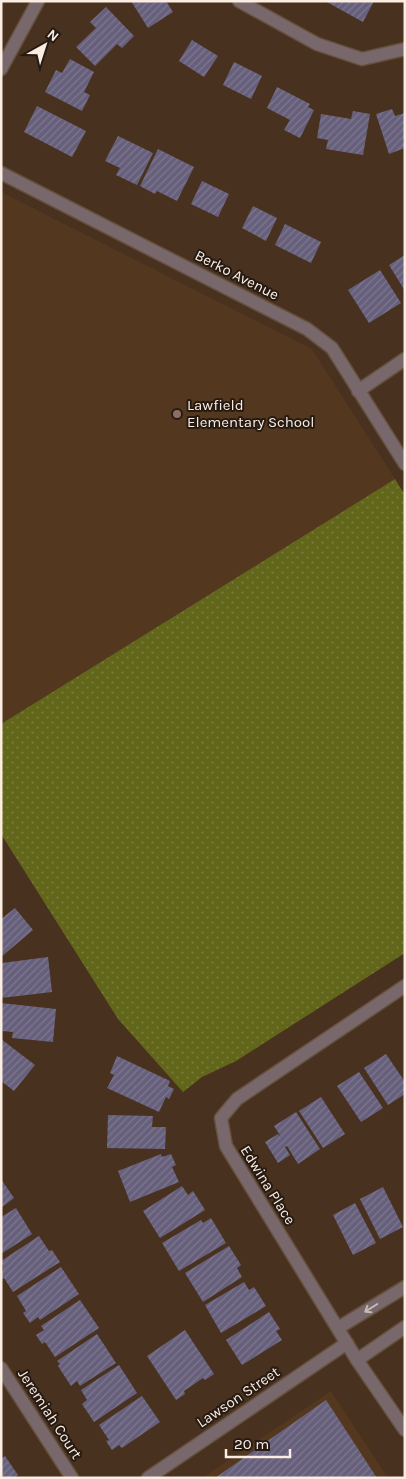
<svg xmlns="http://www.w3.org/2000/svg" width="406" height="1479" font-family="Karla,sans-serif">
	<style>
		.built { fill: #54371f }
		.grass { fill: url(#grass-dots) }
		.building { fill: url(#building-hatch) }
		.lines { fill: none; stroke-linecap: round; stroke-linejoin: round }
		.minor-casing { stroke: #654f3d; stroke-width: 15 }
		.minor { stroke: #78686b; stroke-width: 12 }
		.oneway { stroke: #c7b8b2 }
		.education-dot { fill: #8d6e63; stroke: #261b13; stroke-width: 2 }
		.labels { text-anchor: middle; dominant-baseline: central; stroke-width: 4; stroke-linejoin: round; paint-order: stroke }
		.street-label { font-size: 15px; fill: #fcede2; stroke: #261b13 }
		.poi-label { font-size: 15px; fill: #fcede2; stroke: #261b13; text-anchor: start }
	</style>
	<defs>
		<pattern id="grass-dots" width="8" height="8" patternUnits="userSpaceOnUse" patternTransform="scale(1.25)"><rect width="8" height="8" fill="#61661b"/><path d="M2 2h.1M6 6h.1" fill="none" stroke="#797c3c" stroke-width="1.8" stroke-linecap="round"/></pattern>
		<pattern id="building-hatch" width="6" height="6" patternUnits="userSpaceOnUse" patternTransform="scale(1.25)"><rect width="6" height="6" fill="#67607c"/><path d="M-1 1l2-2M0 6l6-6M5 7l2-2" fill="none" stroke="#7e778e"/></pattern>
	</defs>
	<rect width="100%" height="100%" fill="#48311e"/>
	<!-- built -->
	<g class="built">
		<path d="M1,192L312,349L395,479L1,724Z"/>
		<path d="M331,1391L388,1478H202Z"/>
	</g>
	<!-- grass -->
	<path class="grass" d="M395,479L405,495V953L236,1061L202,1077L183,1092L118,1019L1,834V724Z"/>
	<!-- building -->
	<g class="building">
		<path d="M131,1H166L173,12L148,28Z"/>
		<path d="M325,1H374L363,22Z"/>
		<path d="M106,7L134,36L122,48L117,44L95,66L76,47L96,28L90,22Z"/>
		<path d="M192,40L218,56L204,77L179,61Z"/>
		<path d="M70,59L94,72L84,92L90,95L82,111L45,92L56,70L62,73Z"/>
		<path d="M234,62L262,76L251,99L223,85Z"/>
		<path d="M277,87L310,104L308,107L314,110L300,138L284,130L290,120L267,108Z"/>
		<path d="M37,106L86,131L72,157L24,132Z"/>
		<path d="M392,109L395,116L405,113V139L403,140L405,148L389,154L376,114Z"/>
		<path d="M353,111L370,114L363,155L326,149L328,140L317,138L321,114L351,119Z"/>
		<path d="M118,136L153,153L137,185L116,175L120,168L105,161Z"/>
		<path d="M158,149L194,167L177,201L157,191L155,194L140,186Z"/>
		<path d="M202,181L229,194L218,217L191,204Z"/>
		<path d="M253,206L277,218L266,241L242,228Z"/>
		<path d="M285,224L321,242L311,263L275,245Z"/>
		<path d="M405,255V291L389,265Z"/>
		<path d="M380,270L401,303L369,323L348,290Z"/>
		<path d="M15,908L33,930L1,957V919Z"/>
		<path d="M48,957L52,992L1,998L2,963Z"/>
		<path d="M1,1003L56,1009L53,1042L12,1038L13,1032L2,1031Z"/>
		<path d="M1,1039L35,1065L14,1091L1,1081Z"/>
		<path d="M386,1054L405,1082V1094L388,1105L364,1068Z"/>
		<path d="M117,1056L170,1081L168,1086L174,1089L169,1099L166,1097L159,1112L107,1088L114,1075L110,1073Z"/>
		<path d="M359,1072L383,1108L361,1122L337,1086Z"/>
		<path d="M321,1097L345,1134L323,1148L299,1111Z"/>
		<path d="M296,1112L320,1149L298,1164L287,1146L285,1147L290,1155L278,1163L265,1142L278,1134L281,1137L274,1126Z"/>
		<path d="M108,1115L153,1116L152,1127H166L165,1149L107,1148Z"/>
		<path d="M161,1154L162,1157L171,1154L176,1165L172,1167L179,1182L130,1202L118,1171Z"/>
		<path d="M1,1179L14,1198L1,1208Z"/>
		<path d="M182,1186L188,1195L193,1191L205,1210L160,1238L143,1211Z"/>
		<path d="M383,1187L403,1227L380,1239L360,1199Z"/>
		<path d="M355,1203L376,1243L353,1255L333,1215Z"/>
		<path d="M16,1208L32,1234L1,1254V1217Z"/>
		<path d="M211,1218L226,1243L179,1271L162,1243L201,1220L203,1223Z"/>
		<path d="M39,1236L49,1251L52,1250L60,1262L13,1292L4,1278L1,1280L3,1266L1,1261Z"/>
		<path d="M229,1246L241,1265L237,1268L242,1277L203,1302L185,1273Z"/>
		<path d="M61,1267L79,1294L40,1320L38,1317L30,1323L23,1313L26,1311L17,1296Z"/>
		<path d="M244,1282L249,1290L254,1287L266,1306L221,1333L205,1305Z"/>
		<path d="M80,1300L99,1328L55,1357L45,1342L42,1344L36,1335L44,1330L41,1326Z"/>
		<path d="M269,1312L280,1329L276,1331L282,1340L242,1365L226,1340Z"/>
		<path d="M185,1330L214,1374L205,1380L203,1378L184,1391L185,1394L176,1400L147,1356Z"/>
		<path d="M97,1334L116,1363L80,1386L77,1381L71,1386L58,1366L60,1364L57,1361Z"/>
		<path d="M119,1365L137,1393L94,1422L82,1404L87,1400L81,1390Z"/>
		<path d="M142,1396L160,1422L122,1448L119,1445L112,1450L106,1441L109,1440L99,1425Z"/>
		<path d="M326,1400L377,1478H215Z"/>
		<path d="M5,1456L18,1475L14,1478H1V1459Z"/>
	</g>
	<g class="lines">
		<defs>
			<g id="minor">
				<path d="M239,1L317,44L362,59L405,49"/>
				<path d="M1,69L38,1"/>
				<path d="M1,173L307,329L332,348L405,464"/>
				<path d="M358,391L405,359"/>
				<path d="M405,986L237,1099L221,1118L226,1146L357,1360L405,1430"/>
				<path d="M338,1328L405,1287"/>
				<path d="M357,1360L405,1327"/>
				<path d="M1,1368L72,1478"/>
				<path d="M148,1478L347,1343"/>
			</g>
		</defs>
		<!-- minor casing -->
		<use href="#minor" class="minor-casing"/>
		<!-- minor -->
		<use href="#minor" class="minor"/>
	</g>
	<!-- one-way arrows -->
	<defs><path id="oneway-shaft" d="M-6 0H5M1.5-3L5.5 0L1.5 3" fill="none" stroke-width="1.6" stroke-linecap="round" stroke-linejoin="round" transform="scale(1.25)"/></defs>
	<use class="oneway" href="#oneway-shaft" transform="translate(371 1308) rotate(148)"/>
	<!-- markers -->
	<circle class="education-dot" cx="177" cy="414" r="5"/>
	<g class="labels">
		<!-- street labels -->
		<g class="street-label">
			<text transform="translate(237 275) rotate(27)">Berko Avenue</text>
			<text transform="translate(268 1185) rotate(58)">Edwina Place</text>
			<text transform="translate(238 1397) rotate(-34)">Lawson Street</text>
			<text transform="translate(50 1414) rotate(57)">Jeremiah Court</text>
		</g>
		<!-- poi labels -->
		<g class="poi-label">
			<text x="187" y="405">Lawfield<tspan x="187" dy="17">Elementary School</tspan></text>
		</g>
	</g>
	<!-- border -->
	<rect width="406" height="1479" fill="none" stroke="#fcede2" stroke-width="5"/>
	<!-- north arrow -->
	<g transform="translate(45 45) rotate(39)" stroke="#261b13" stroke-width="4" paint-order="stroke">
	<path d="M0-4L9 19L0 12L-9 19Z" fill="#fcede2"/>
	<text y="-8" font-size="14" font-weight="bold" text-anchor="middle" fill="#fcede2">N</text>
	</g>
	<!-- scale -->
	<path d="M226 1449v8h64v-8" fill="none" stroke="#fcede2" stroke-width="2.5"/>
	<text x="234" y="1449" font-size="15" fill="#fcede2" stroke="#261b13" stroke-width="4" paint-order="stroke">20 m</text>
</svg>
